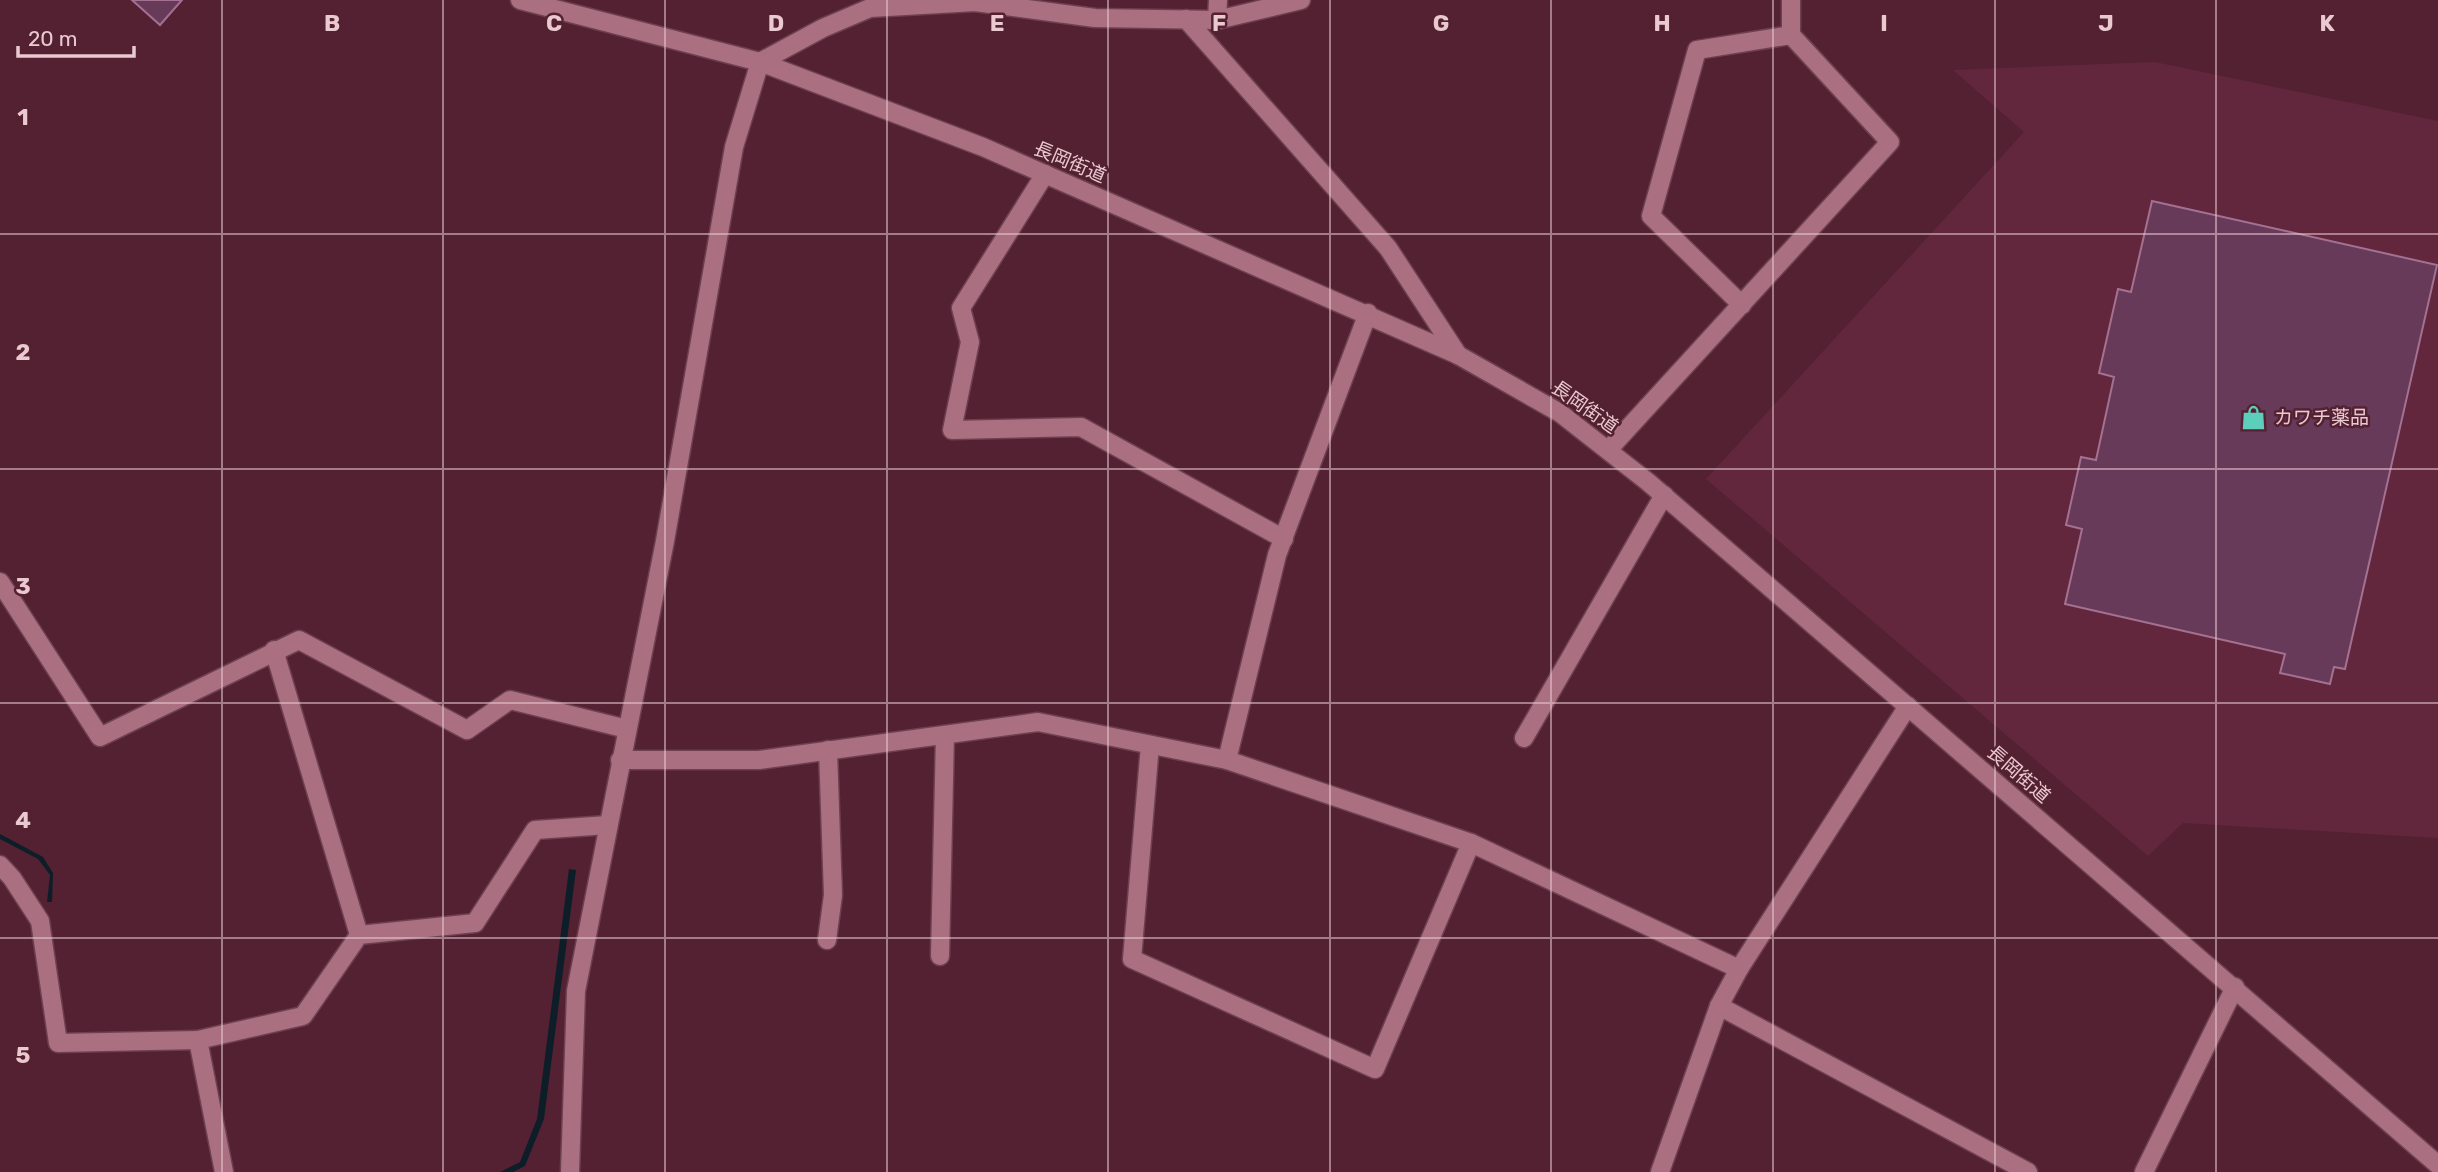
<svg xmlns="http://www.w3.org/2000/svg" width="2438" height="1172" font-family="Rubik,'Noto Sans JP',sans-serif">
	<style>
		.built { fill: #62273c }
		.water { fill: #0e1e29 }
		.building { fill: #683a59; stroke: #a47192; stroke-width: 2 }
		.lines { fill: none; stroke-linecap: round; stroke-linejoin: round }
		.street-casing { stroke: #6d4051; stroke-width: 21 }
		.secondary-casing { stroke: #6d4051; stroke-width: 21 }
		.street { stroke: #aa6f80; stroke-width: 18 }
		.secondary { stroke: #aa6f80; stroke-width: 18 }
		.grid { fill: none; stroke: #eac9d1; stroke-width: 2; stroke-opacity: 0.55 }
		.labels { text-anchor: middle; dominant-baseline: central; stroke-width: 5; stroke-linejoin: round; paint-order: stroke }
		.street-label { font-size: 19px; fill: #eac9d1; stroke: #532132 }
		.poi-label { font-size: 19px; fill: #eac9d1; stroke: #532132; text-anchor: start }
		.grid-label { font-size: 23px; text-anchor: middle; font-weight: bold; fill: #eac9d1; stroke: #532132; stroke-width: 5; stroke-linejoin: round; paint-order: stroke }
	</style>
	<rect width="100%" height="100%" fill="#532132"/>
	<!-- built -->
	<path class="built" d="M2155,62L2438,121V838L2183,823L2148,856L1706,479L2024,132L1953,70Z"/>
	<!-- water -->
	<g class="water">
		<path d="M0,834L43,857L53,873L52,902H47L50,875L38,859L0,839Z"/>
		<path d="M569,869L576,870L544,1119L525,1166L513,1172H500L520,1162L537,1119Z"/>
	</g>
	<!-- building -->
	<g class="building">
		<path d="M132,0H182L160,25Z"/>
		<path d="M2152,201L2437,265L2345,669L2334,667L2330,684L2280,673L2285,654L2065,604L2082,529L2066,525L2081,457L2096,460L2114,377L2099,373L2118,289L2131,292Z"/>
	</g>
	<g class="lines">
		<defs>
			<g id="street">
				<path d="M1186,19L1388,248L1458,355"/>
				<path d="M1217,20L1218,0"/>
				<path d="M1045,174L961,308L970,342L952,430L1081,427L1284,539"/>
				<path d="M1742,305L1651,216L1697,50L1791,35"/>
				<path d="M1609,449L1890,142L1791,35V0"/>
				<path d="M0,582L100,737L299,640L467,730L510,700L627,729"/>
				<path d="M274,650L359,935"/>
				<path d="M1524,738L1664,495"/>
				<path d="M1150,745L1132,959L1375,1069L1471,843"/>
				<path d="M620,760H759L1038,722L1227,760L1471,843L1739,969"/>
				<path d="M1227,760L1277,555L1368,313"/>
				<path d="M0,865L12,878L40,921L58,1043L198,1040"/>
				<path d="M827,940L833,895L828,750"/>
				<path d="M940,956L945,735"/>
				<path d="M1719,1006L2028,1172"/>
				<path d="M224,1172L198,1040L303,1016L359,935L475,923L535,830L608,825"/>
				<path d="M570,1172L576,991L665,541L734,147L760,62L823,28L870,8L975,2L1095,18L1217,20L1301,0"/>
				<path d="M1660,1172L1719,1006L1739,969L1908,706"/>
				<path d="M2144,1172L2235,987"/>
			</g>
			<path id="secondary" d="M520,0L760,62L983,147L1458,355L1560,413L1648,482L2438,1165"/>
		</defs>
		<!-- street casing -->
		<use href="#street" class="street-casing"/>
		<!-- secondary casing -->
		<use href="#secondary" class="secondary-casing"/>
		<!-- street -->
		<use href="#street" class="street"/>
		<!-- secondary -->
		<use href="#secondary" class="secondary"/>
	</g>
	<!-- grid -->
	<path class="grid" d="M222,0V1172M443,0V1172M665,0V1172M887,0V1172M1108,0V1172M1330,0V1172M1551,0V1172M1773,0V1172M1995,0V1172M2216,0V1172M0,234H2438M0,469H2438M0,703H2438M0,938H2438"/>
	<!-- icons -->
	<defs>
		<symbol id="shop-bare" viewBox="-9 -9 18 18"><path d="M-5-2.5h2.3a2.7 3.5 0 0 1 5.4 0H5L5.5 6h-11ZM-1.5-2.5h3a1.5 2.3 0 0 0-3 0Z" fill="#5ccebb" stroke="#532132" stroke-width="2.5" paint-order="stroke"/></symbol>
	</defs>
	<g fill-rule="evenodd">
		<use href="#shop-bare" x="2236" y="400" width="35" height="35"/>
	</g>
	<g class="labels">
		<!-- street labels -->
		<g class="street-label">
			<text transform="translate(1070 162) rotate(23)">長岡街道</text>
			<text transform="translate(1585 407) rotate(35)">長岡街道</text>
			<text transform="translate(2019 774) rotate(41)">長岡街道</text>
		</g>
		<!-- poi labels -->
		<g class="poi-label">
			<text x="2274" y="417">カワチ薬品</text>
		</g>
	</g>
	<g class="grid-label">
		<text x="332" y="31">B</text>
		<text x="554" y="31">C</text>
		<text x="776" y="31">D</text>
		<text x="997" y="31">E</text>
		<text x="1219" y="31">F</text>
		<text x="1441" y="31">G</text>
		<text x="1662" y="31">H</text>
		<text x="1884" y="31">I</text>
		<text x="2106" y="31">J</text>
		<text x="2327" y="31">K</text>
		<text x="23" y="125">1</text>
		<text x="23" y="360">2</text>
		<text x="23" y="594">3</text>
		<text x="23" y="828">4</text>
		<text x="23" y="1063">5</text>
	</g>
	<!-- scale -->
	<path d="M18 46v10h116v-10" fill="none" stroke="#eac9d1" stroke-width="3.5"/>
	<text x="28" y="46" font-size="21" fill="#eac9d1" stroke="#532132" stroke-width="5" paint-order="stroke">20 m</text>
</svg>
